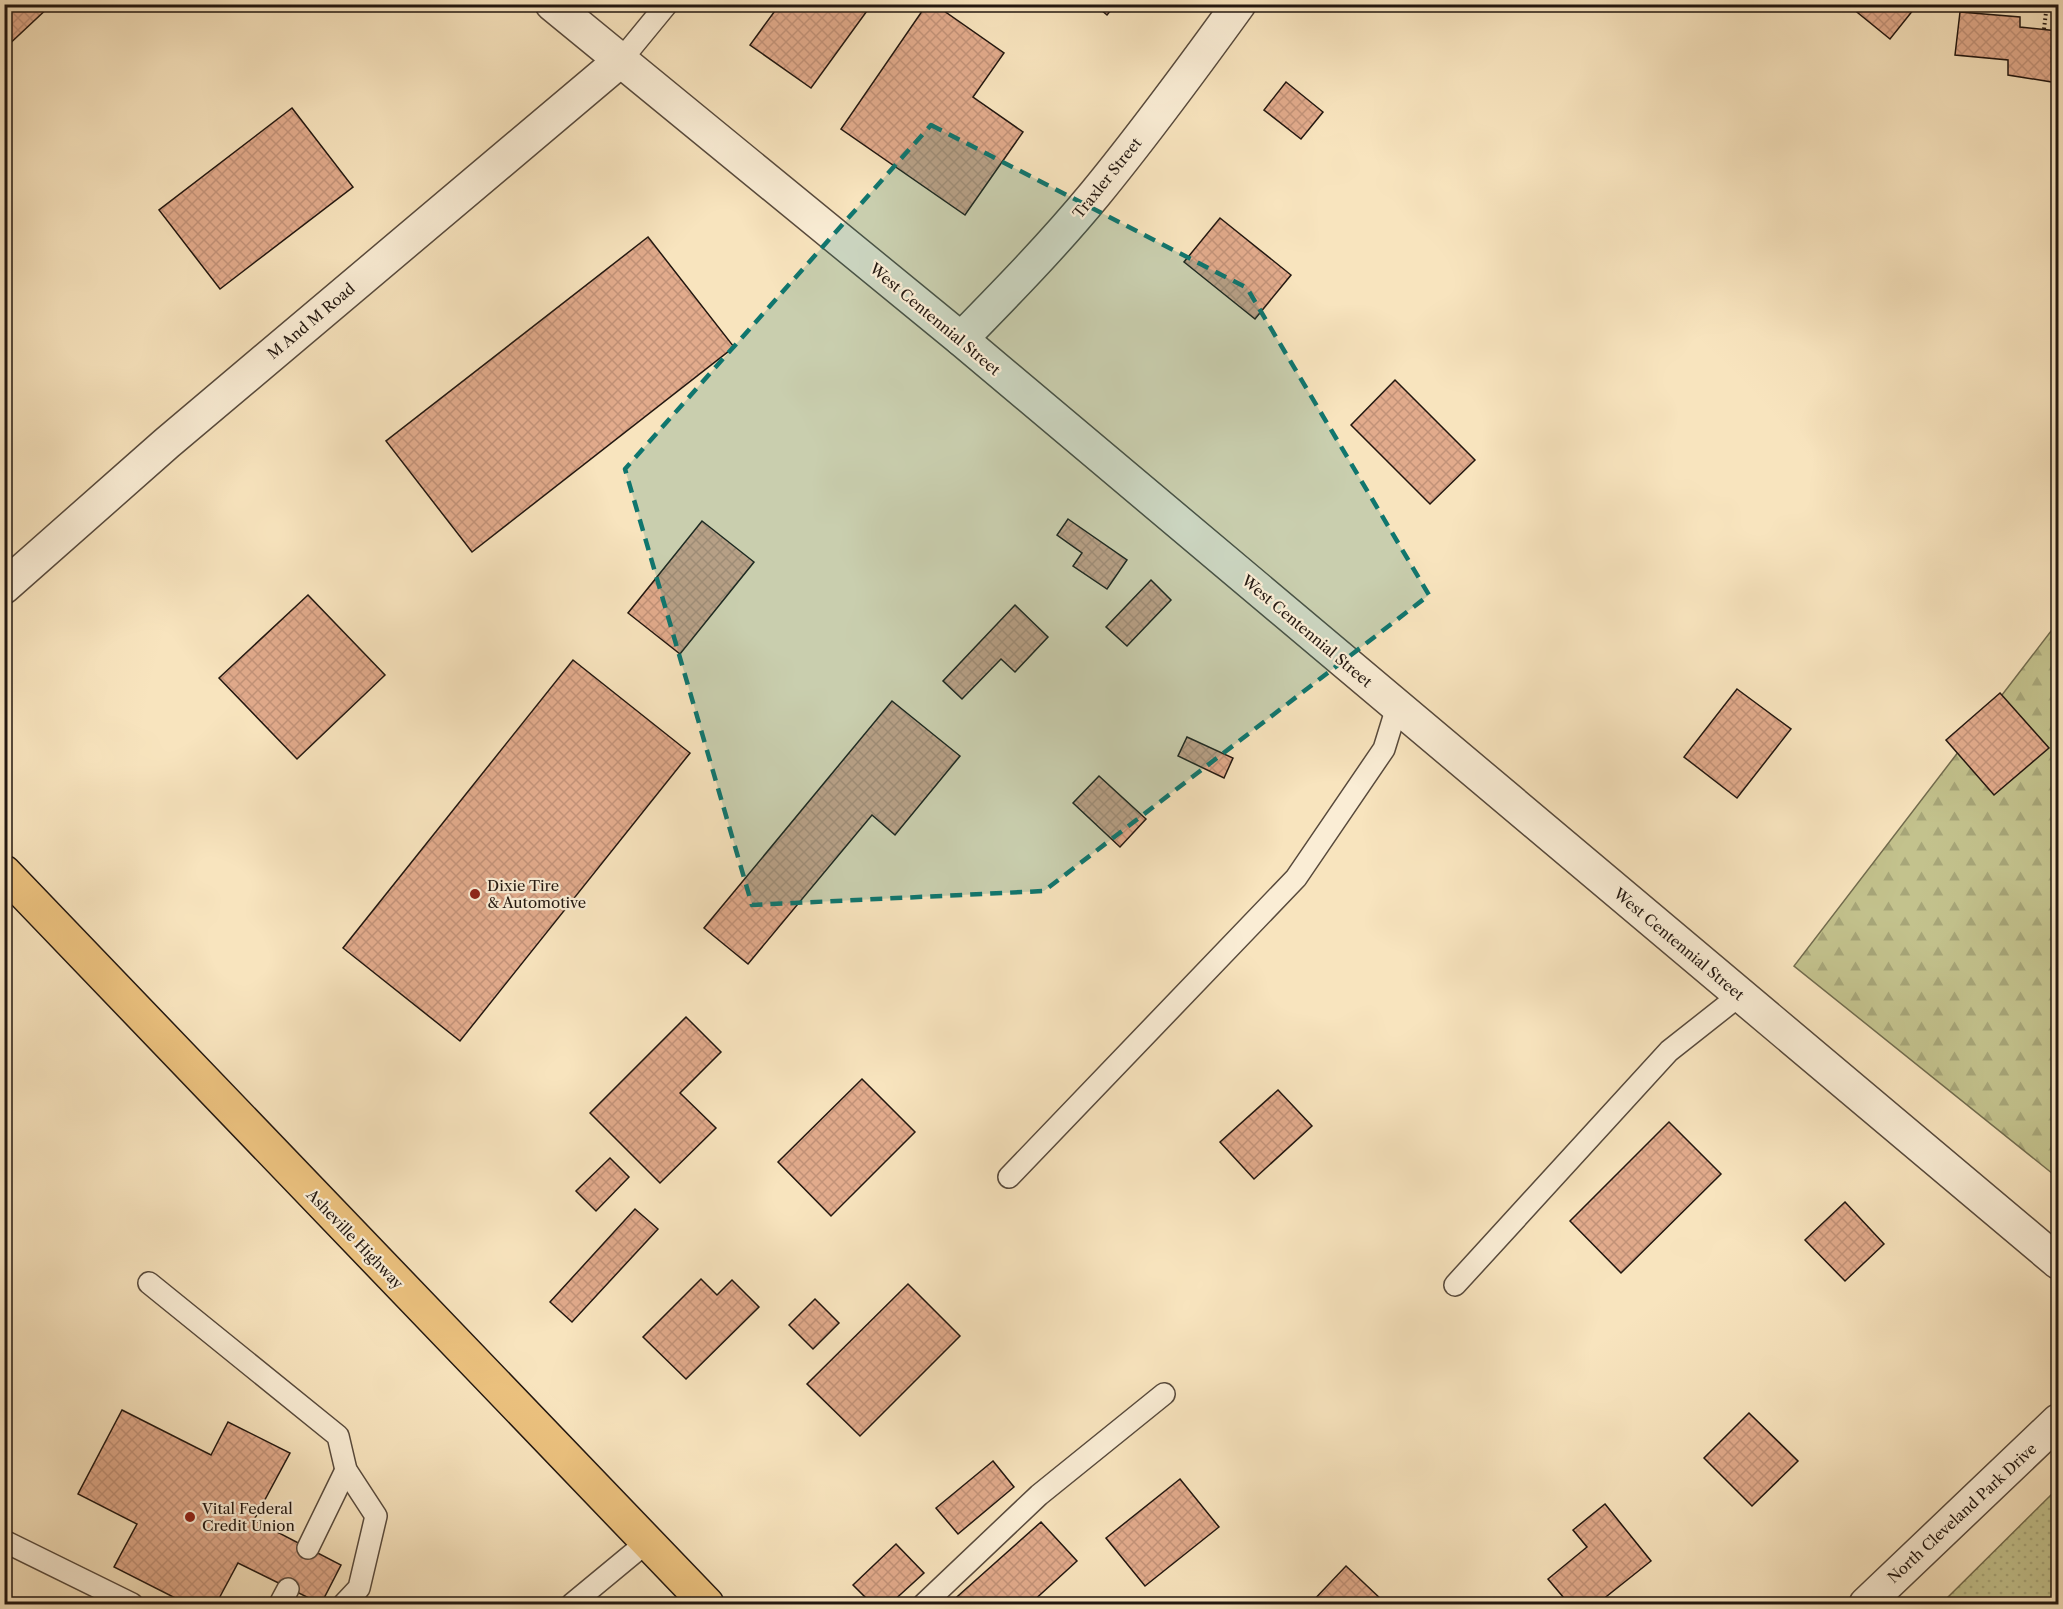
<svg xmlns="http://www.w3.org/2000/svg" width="2063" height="1609" font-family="'Libre Caslon Text',serif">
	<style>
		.forest { fill: url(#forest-firs); stroke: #726c4e; stroke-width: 1.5 }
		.park { fill: url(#park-dots); stroke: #726c4e; stroke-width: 1.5 }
		.building { fill: url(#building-cross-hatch); stroke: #221710; stroke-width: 1.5 }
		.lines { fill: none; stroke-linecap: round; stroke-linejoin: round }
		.service-casing { stroke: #584a3c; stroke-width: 24 }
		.minor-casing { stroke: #584a3c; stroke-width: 36 }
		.primary-casing { stroke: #221710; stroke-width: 36 }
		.path { stroke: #221710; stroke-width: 4; stroke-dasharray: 1.5 3; stroke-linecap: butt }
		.service { stroke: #faedd5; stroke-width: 21 }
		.minor { stroke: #faedd5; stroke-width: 33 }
		.primary { stroke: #ecc27f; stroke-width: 33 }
		.marked { fill: #0f766e; fill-opacity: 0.2; stroke: #0f766e; stroke-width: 4.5; stroke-dasharray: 12 8; stroke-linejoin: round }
		.poi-dot { fill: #8f2418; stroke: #faedd5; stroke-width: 2 }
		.labels { text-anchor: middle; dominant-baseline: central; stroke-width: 4.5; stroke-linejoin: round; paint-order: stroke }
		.street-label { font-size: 15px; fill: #221710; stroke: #faedd5 }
		.poi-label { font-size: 15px; fill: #221710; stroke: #faedd5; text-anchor: start }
	</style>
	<defs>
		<pattern id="forest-firs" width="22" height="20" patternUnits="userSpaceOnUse" patternTransform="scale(1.5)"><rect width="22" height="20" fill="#c3c28d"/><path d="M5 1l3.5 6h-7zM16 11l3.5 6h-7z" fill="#a7a679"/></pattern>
		<pattern id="park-dots" width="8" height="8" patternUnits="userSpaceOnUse" patternTransform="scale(1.5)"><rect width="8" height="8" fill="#c3c28d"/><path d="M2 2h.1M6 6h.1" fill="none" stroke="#a7a679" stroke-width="1.8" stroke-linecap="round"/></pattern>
		<pattern id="building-cross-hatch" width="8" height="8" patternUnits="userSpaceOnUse" patternTransform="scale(1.5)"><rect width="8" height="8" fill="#e2ab8c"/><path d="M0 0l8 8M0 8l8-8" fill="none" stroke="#c29278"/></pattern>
	</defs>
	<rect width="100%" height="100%" fill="#f8e4be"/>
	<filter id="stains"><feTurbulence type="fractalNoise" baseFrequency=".00333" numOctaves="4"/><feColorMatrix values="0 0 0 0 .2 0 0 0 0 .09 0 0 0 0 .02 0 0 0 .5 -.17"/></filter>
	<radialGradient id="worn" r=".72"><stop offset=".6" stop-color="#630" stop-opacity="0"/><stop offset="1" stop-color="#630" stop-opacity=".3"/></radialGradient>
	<!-- forest -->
	<path class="forest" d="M2058,622V1178L1794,966Z"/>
	<!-- park -->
	<path class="park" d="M2058,1488V1604H1941Z"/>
	<!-- building -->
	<g class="building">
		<path d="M4,4H52L4,49Z"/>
		<path d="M780,4H872L811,88L750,45Z"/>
		<path d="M927,4H934L1004,53L973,97L1023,132L965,215L841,129Z"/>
		<path d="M1094,4H1116L1107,15Z"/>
		<path d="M1847,4H1918L1890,39Z"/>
		<path d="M1960,12L2020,17V27L2058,31V83L2008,75V60L1955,55Z"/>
		<path d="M1286,82L1323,112L1301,139L1264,110Z"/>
		<path d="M292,108L353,187L220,289L159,210Z"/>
		<path d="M1220,218L1291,275L1255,319L1184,262Z"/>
		<path d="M648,237L734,347L472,552L386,441Z"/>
		<path d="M1395,380L1475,460L1430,504L1351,425Z"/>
		<path d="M1068,519L1127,560L1107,589L1073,566L1082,553L1057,535Z"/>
		<path d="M702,521L754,562L680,654L628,613Z"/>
		<path d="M1151,580L1171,600L1127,646L1106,627Z"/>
		<path d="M308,595L385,675L297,759L219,678Z"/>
		<path d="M1015,605L1048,637L1015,672L1001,659L962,699L943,681Z"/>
		<path d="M573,660L690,753L460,1041L343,948Z"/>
		<path d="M1737,689L1791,729L1737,798L1684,757Z"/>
		<path d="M2000,693L2049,748L1994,795L1946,740Z"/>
		<path d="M892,701L960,756L895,835L872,815L748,964L704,928Z"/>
		<path d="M1187,737L1233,758L1224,778L1178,756Z"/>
		<path d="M1099,776L1146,819L1120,847L1073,803Z"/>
		<path d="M686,1017L721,1052L680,1093L716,1128L660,1183L590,1113Z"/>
		<path d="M862,1079L915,1132L831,1216L778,1162Z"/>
		<path d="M1278,1090L1312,1126L1254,1179L1220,1142Z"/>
		<path d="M1669,1122L1721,1174L1621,1273L1570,1221Z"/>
		<path d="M610,1158L629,1177L596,1211L576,1191Z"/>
		<path d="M1845,1202L1884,1244L1845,1281L1805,1240Z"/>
		<path d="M635,1209L658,1229L572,1322L550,1302Z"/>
		<path d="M701,1279L717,1295L732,1280L759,1307L686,1379L643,1337Z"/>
		<path d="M908,1284L960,1336L860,1436L807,1384Z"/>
		<path d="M815,1299L839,1323L813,1349L789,1325Z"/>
		<path d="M122,1410L211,1455L228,1422L290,1453L254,1520L341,1565L321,1604L238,1563L216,1604H187L114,1567L137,1524L78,1494Z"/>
		<path d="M1749,1413L1798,1461L1752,1506L1704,1458Z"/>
		<path d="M993,1461L1014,1487L958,1534L936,1508Z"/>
		<path d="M1180,1479L1219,1527L1145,1586L1106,1538Z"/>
		<path d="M1605,1504L1651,1561L1597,1604H1569L1548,1579L1587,1547L1573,1530Z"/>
		<path d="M1041,1522L1077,1561L1030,1604H949Z"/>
		<path d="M896,1544L924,1573L890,1604H872L853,1585Z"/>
		<path d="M1346,1566L1383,1601L1380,1604H1310Z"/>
	</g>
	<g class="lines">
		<defs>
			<g id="service">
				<path d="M621,60L667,4"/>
				<path d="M1009,1177L1296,878L1384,749L1397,707"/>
				<path d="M149,1283L338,1436L346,1470L376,1516L359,1588L344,1604"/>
				<path d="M1455,1285L1669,1051L1740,995"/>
				<path d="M4,1541L132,1604"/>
				<path d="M308,1548L346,1470"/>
				<path d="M280,1604L288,1589"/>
				<path d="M572,1604L647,1542"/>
				<path d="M924,1604L1039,1495L1164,1394"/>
			</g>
			<g id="minor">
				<path d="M552,4L961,339L2058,1262"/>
				<path d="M961,339C1007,292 1053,245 1095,194C1145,133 1192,69 1239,4"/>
				<path d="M4,587L167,443L621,60"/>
				<path d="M1866,1604L2058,1421"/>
			</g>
			<path id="primary" d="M4,872L707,1604"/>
		</defs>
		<!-- service casing -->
		<use href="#service" class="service-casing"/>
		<!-- minor casing -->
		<use href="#minor" class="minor-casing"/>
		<!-- primary casing -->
		<use href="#primary" class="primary-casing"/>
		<!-- path -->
		<path class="path" d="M2044,29L2047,4"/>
		<!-- service -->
		<use href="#service" class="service"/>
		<!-- minor -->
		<use href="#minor" class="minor"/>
		<!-- primary -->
		<use href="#primary" class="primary"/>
	</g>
	<!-- marked area -->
	<path class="marked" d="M931,125L1247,288L1429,595L1044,891L752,905L625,469Z"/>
	<!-- markers -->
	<g class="poi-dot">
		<circle cx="475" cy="894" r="6"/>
		<circle cx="190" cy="1517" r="6"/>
	</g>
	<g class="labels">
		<!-- street labels -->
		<g class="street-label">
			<text transform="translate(1107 178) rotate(-51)">Traxler Street</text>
			<text transform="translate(935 319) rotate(40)">West Centennial Street</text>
			<text transform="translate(311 321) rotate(-40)">M And M Road</text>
			<text transform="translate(1307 631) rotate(40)">West Centennial Street</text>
			<text transform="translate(1679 944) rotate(40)">West Centennial Street</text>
			<text transform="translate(355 1239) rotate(46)">Asheville Highway</text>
			<text transform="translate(1962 1513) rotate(-43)">North Cleveland Park Drive</text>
		</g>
		<!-- poi labels -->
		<g class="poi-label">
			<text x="487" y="885">Dixie Tire<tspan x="487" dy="17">&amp; Automotive</tspan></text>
			<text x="202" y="1508">Vital Federal<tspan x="202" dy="17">Credit Union</tspan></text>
		</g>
	</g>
	<!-- margin -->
	<rect width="2063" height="1609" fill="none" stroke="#f8e4be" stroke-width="24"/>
	<rect x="6" y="6" width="2051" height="1597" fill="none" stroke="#221710" stroke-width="3"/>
	<rect x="12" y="12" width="2039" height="1585" fill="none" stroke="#221710" stroke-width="1.5"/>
	<rect width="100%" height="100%" filter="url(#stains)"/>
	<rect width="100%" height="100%" fill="url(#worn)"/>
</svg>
